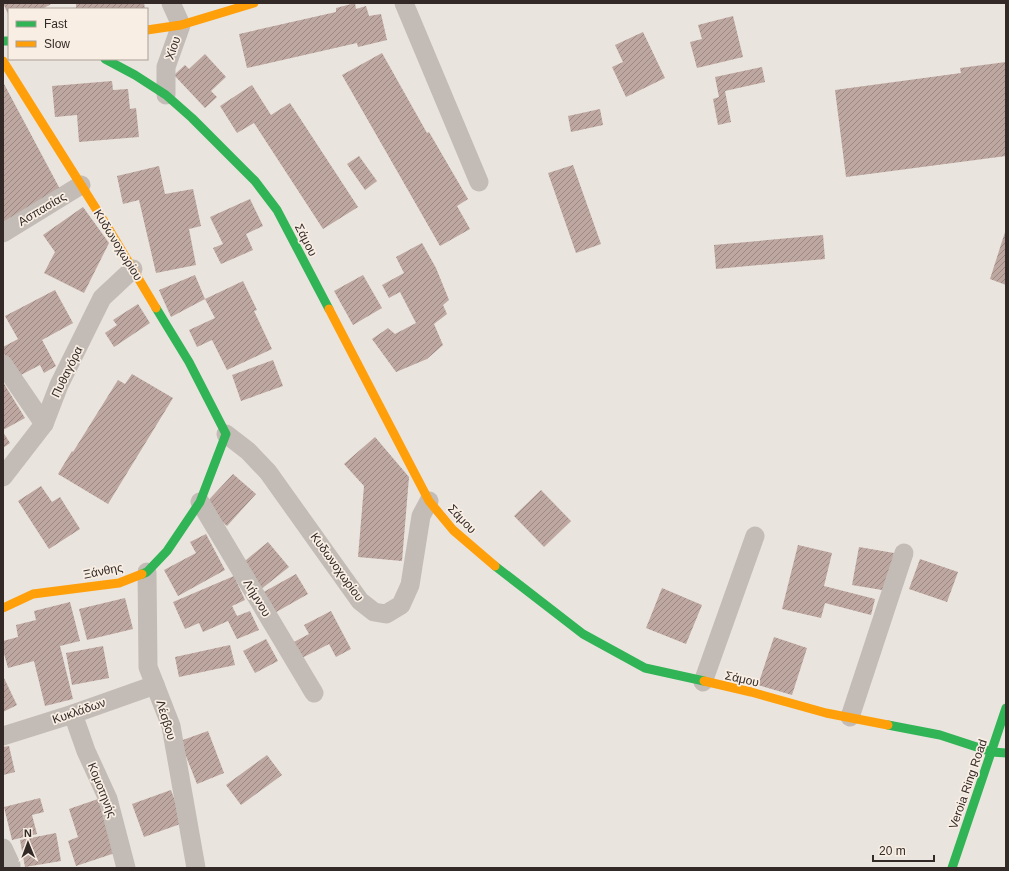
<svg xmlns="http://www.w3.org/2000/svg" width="1009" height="871" font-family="Arial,sans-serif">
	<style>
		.building { fill: url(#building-hatch) }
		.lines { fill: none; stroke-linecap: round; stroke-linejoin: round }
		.street { stroke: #c3bcb6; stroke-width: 19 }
		.fast { stroke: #30b455; stroke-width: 9 }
		.slow { stroke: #ff9f0a; stroke-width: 9 }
		.labels { text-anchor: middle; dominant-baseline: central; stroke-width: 3.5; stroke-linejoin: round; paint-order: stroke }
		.street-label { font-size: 12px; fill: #332926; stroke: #f8eee4 }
	</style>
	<defs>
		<pattern id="building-hatch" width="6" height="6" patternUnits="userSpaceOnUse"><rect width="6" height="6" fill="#bda7a0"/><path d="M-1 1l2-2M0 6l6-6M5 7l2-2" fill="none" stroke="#9a8882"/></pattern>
	</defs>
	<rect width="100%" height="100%" fill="#eae4de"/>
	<!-- building -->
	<g class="building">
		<path d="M3,3H53L42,9H9V16Z"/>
		<path d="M76,3H144L145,9H76Z"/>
		<path d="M355,3L356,9L366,6L369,16L381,14L387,40L358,47L357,43L247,68L239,34L336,12V8Z"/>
		<path d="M733,16L743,57L697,68L690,42L702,39L698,25Z"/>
		<path d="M643,32L665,78L626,97L612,67L623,62L615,45Z"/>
		<path d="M382,53L427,133L429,132L468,199L457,206L470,229L440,246L342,75Z"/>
		<path d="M205,54L226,77L211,91L217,97L205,108L174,75L185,65L189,69Z"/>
		<path d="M1006,62V129H1005L1006,156L846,177L835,90L961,73L960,68Z"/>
		<path d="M762,67L765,82L725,91L731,122L718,125L713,99L719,97L715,77Z"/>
		<path d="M112,81L113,90L128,89L130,109L136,108L139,137L79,142L77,115L55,117L52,86Z"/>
		<path d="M3,82L61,191L3,222Z"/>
		<path d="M252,85L271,115L290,103L358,207L323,229L254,123L237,133L220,106Z"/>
		<path d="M600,109L603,125L571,132L568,116Z"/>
		<path d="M359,156L377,181L365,190L347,164Z"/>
		<path d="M573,165L601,244L576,253L548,173Z"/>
		<path d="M159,166L165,194L193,189L201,226L189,229L196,265L156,273L139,200L123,204L117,176Z"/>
		<path d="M250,199L263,226L246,234L253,250L221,264L213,248L223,244L210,217Z"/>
		<path d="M83,207L109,243L84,293L44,273L55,252L43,235Z"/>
		<path d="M1006,229V285L990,279Z"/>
		<path d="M823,235L825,259L716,269L714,245Z"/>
		<path d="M422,243L436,268L449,300L443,305L447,314L434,324L443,345L427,359L396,372L372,339L388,328L395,334L416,323L400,292L389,298L382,285L404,273L396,257Z"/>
		<path d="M195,275L205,299L171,317L159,290Z"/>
		<path d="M363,275L382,308L353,325L334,291Z"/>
		<path d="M243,281L257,310L254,311L272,349L227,370L212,340L197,347L189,330L215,318L205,299Z"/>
		<path d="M55,290L73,323L42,340L56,366L44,373L40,365L17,377L3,352V347L18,339L5,316Z"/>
		<path d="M138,304L150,323L114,347L105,333L117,325L113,320Z"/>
		<path d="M273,360L283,386L241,401L232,375Z"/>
		<path d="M132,374L173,398L108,504L58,474L72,451L73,452L118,380L125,384Z"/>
		<path d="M3,382L25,418L3,430Z"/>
		<path d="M3,432L10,443L3,448Z"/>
		<path d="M375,437L409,477L402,561L358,557L364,486L344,464Z"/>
		<path d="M233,474L256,494L227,526L204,505Z"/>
		<path d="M41,486L52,502L60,497L80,529L49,549L18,501Z"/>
		<path d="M541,490L571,521L544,547L514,516Z"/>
		<path d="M206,534L225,570L178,596L164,570L196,553L190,542Z"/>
		<path d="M268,542L289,567L260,590L240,565Z"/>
		<path d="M798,545L832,553L824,586L875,599L871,615L825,603L821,618L782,609Z"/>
		<path d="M859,547L894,553L888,591L852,585Z"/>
		<path d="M920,559L958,572L947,602L909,589Z"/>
		<path d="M296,574L308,594L271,615L260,594Z"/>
		<path d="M234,576L245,600L232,606L237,616L250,611L259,630L237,639L228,621L203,632L199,623L185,629L173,602Z"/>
		<path d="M662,588L702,605L686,644L646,628Z"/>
		<path d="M125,598L133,629L87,640L79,609Z"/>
		<path d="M70,602L80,641L60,646L73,699L45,706L34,661L8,668L3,650V641L18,637L16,625L36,620L34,611Z"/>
		<path d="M331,611L351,649L336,657L329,644L298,660L290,644L309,634L304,625Z"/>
		<path d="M774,637L807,648L792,695L758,685Z"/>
		<path d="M266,639L278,661L255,673L243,651Z"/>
		<path d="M230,645L235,665L179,677L175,657Z"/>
		<path d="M103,646L109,678L72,685L66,653Z"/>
		<path d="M3,676L17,705L3,712Z"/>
		<path d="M208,731L224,773L197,784L180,741Z"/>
		<path d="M9,746L15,772L3,775V747Z"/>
		<path d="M267,755L282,775L241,805L226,785Z"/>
		<path d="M171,790L183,823L144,837L132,804Z"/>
		<path d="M40,798L44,812L32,815L37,834L12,840L4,807Z"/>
		<path d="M98,799L115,853L76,866L68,841L78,837L69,809Z"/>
		<path d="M56,833L61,861L25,867L20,840Z"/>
	</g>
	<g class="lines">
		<!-- street -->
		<g class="street">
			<path d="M404,3L479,182"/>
			<path d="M166,95V67L181,25L171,3"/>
			<path d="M3,233L81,185"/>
			<path d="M3,364L44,424"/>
			<path d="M226,434L248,451L268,472L360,601L374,612L386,614L401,605L410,585L421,516L429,501"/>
			<path d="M3,477L44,424L59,385L102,298L133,269"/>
			<path d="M200,502L314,693"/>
			<path d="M147,572L148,667L171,726L196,868"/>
			<path d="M703,682L755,536"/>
			<path d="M73,714L86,751L108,799L126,868"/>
			<path d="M850,717L904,553"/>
			<path d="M3,736L73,714L155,685"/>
			<path d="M3,848L11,865"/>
		</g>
		<!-- fast -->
		<g class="fast">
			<path d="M3,41H9"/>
			<path d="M105,59L135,75L166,95L192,118L255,181L277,210L329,309"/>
			<path d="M495,566L583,634L645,668L704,681"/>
			<path d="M142,574L147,572L167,551L200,502L226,434L189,362L156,308"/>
			<path d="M888,725L940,735L992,752L1006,753"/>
			<path d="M952,868L1006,708"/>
		</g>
		<!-- slow -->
		<g class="slow">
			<path d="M147,30L181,25L254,3"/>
			<path d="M3,61L110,231L156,308"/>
			<path d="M329,309L429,501L453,530L495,566"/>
			<path d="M3,608L33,594L119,583L142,574"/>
			<path d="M704,681L751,692L826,713L888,725"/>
		</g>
	</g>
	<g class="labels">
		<!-- street labels -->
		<g class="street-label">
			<text transform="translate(173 48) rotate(-71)">Χίου</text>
			<text transform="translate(42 209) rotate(-31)">Ασπασίας</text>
			<text transform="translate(306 240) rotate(63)">Σάμου</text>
			<text transform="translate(118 245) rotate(58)">Κυδωνοχωρίου</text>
			<text transform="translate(67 372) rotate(-64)">Πυθαγόρα</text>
			<text transform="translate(462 519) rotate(46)">Σάμου</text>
			<text transform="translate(337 567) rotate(54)">Κυδωνοχωρίου</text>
			<text transform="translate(103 571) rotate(-11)">Ξάνθης</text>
			<text transform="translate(257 598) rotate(59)">Λήμνου</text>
			<text transform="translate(742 679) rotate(13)">Σάμου</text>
			<text transform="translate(79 711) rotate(-19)">Κυκλάδων</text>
			<text transform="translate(166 720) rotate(73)">Λέσβου</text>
			<text transform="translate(968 784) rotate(-71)">Verοia Ring Road</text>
			<text transform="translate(102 790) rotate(68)">Κομοτηνής</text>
		</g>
	</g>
	<!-- border -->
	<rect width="1009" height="871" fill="none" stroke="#332926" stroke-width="8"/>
	<!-- legend -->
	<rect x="8" y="8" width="140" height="52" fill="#f8eee4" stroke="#a99f98"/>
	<rect x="16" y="21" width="20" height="6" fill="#30b455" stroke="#a99f98"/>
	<text x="44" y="28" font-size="12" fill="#332926">Fast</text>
	<rect x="16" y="41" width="20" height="6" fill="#ff9f0a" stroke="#a99f98"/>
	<text x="44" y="48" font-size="12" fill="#332926">Slow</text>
	<!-- north arrow -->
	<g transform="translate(28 843) rotate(359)" stroke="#f8eee4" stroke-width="3" paint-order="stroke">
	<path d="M0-3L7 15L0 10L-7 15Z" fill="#332926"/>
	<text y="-6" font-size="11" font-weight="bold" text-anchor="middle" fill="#332926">N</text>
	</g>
	<!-- scale -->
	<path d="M873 855v6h61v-6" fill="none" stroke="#332926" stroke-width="2"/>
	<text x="879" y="855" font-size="12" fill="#332926" stroke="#f8eee4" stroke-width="3" paint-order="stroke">20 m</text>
</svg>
